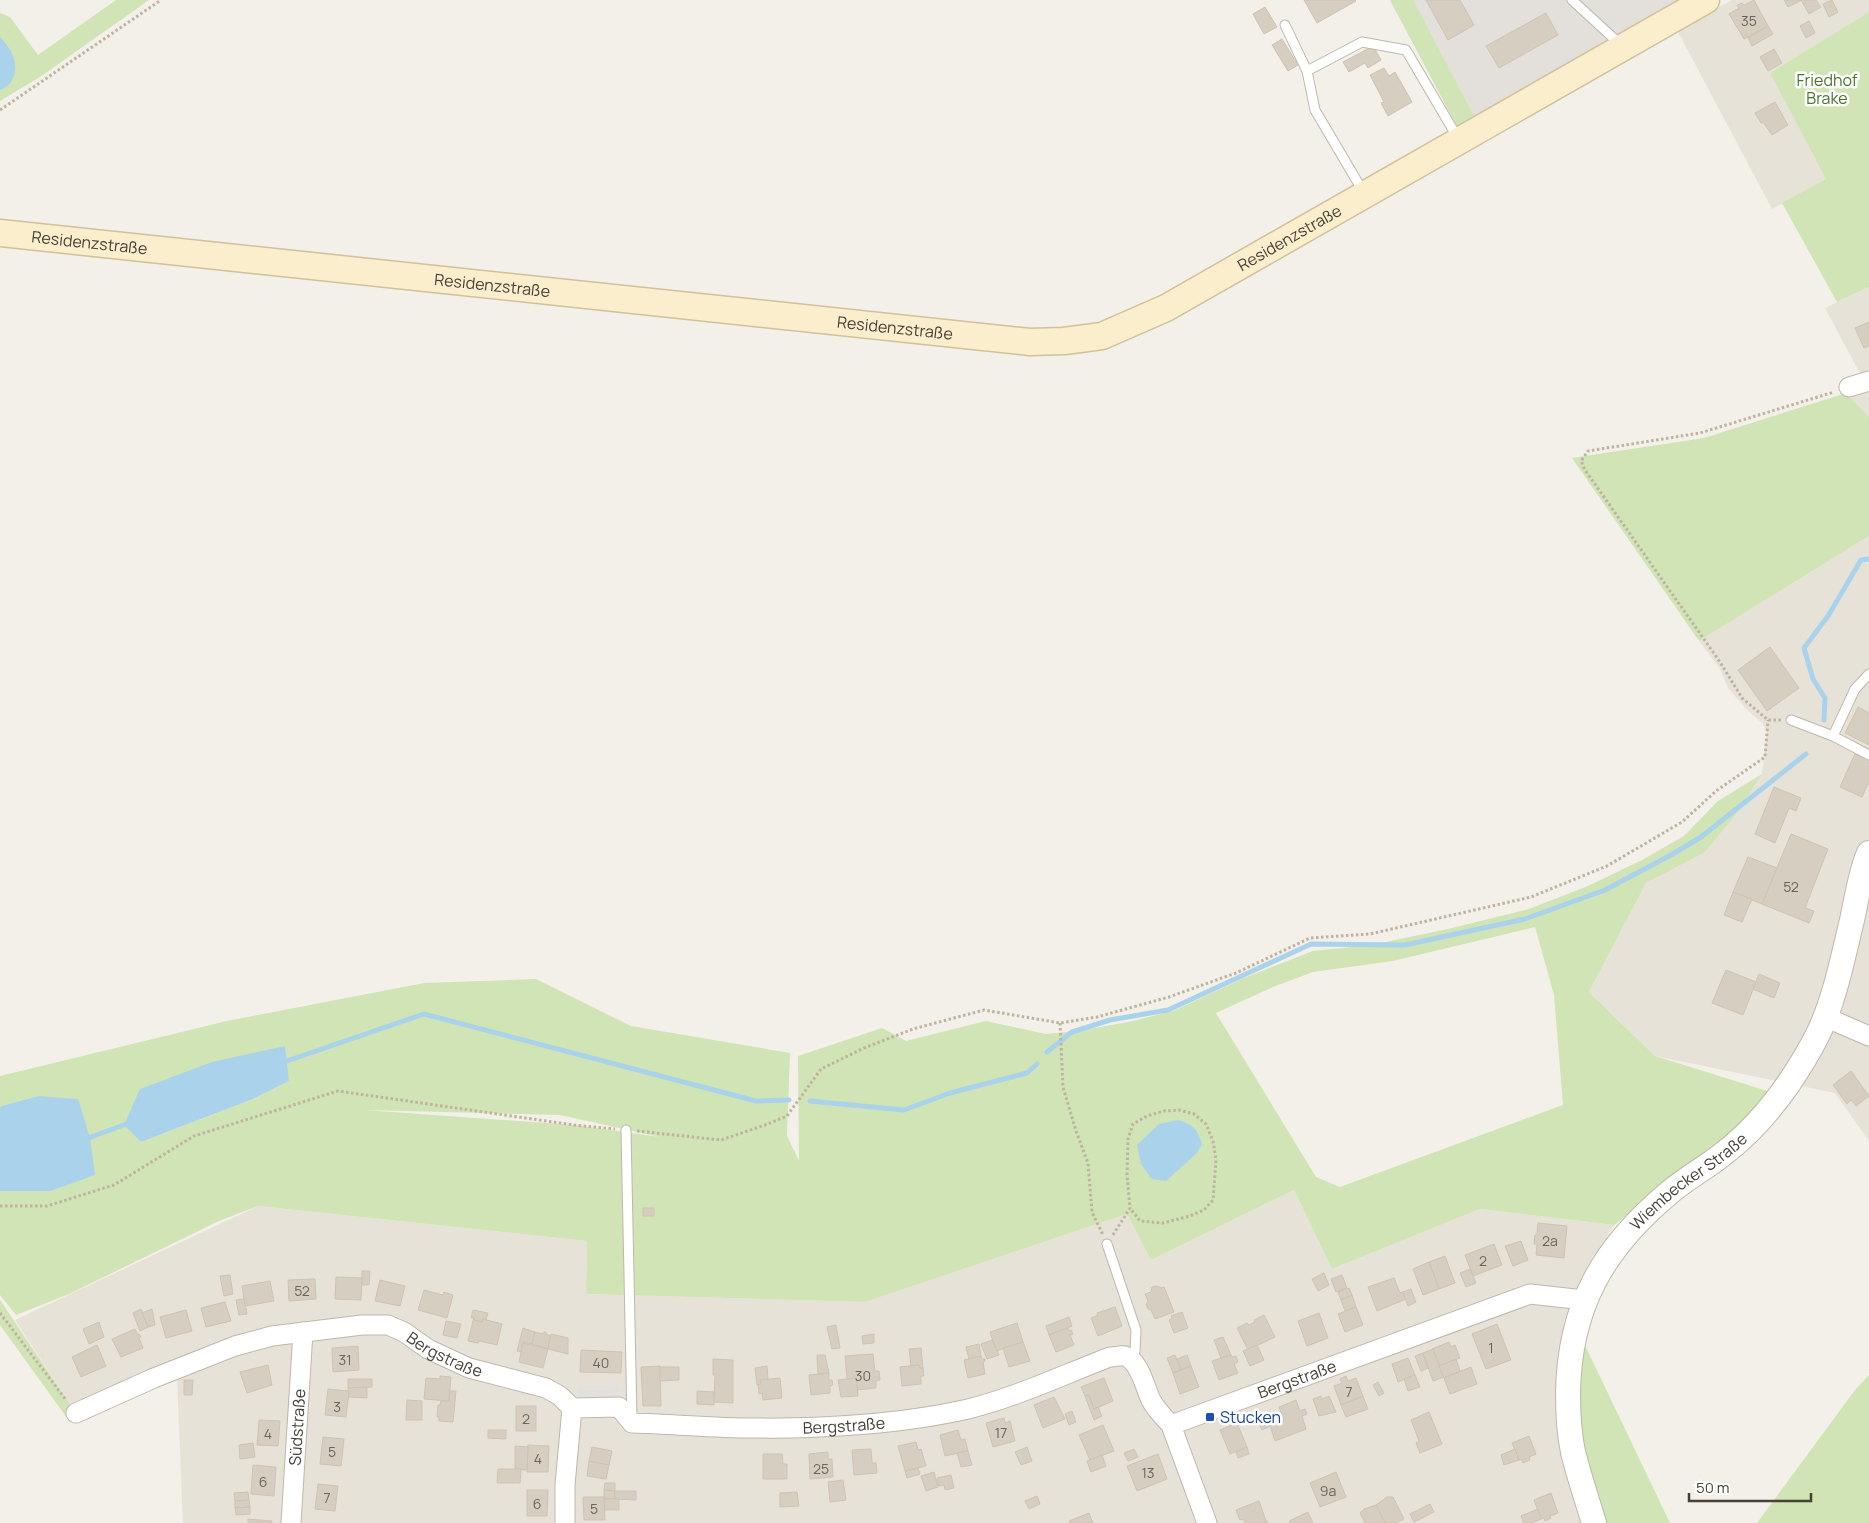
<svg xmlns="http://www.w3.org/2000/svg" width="1869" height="1523" font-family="Manrope,sans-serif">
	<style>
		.residential { fill: #e7e2d8 }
		.industrial { fill: #e3dfda }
		.green { fill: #d1e4b5; fill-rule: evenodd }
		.parking { fill: #e2e0dd }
		.water { fill: #aad3eb }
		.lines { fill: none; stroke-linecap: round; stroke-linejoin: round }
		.stream { stroke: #aad3eb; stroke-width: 5 }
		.building { fill: #d7cec2; stroke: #cec3b3 }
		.service-casing { stroke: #beb7ac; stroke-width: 11 }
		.minor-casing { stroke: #beb7ac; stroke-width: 21 }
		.tertiary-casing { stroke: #beb7ac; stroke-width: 26 }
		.secondary-casing { stroke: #d0c19c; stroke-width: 29 }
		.path { stroke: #bfb29e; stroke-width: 3; stroke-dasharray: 2.5 2.5; stroke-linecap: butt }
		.service { stroke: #fff; stroke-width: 9 }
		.minor { stroke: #fff; stroke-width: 19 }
		.tertiary { stroke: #fff; stroke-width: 24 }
		.secondary { stroke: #fbeecc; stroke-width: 26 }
		.transit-dot { fill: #1a4fb4; stroke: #fff; stroke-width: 2 }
		.labels { text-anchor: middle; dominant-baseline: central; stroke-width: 5; stroke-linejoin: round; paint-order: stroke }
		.number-label { font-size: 14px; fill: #6a645a }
		.park-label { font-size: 16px; fill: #4b742f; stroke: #fff }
		.street-label { font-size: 16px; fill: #464038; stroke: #fff }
		.transit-label { font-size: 16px; fill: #164399; stroke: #fff; text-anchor: start }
	</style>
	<rect width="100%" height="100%" fill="#f3f0e9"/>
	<!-- residential -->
	<g class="residential">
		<path d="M1732,0H1869V12L1770,73L1827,179L1772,209L1677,30Z"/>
		<path d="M1869,287V417L1846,393L1862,377L1825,308Z"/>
		<path d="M1869,536V1141L1835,1093L1655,1056L1589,992L1646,883L1704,853L1735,816L1762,774L1767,732L1763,724L1746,709L1728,688L1719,667L1699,641Z"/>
		<path d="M1294,1190L1332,1269L1480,1209L1614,1225L1587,1272L1573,1306L1557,1377L1566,1450L1583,1523H183L177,1377L76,1413L15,1320L258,1206L587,1241L586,1294L865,1302L1127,1214L1151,1260Z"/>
	</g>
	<!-- industrial -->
	<path class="industrial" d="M1390,0H1682L1459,130Z"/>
	<!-- green -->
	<g class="green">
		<path d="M116,0H149L40,77L0,101V13L10,17L38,55Z"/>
		<path d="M1390,0H1413L1476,120L1459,130Z"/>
		<path d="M1869,12V287L1837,302L1782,203L1826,179L1770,73Z"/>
		<path d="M1846,393L1869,417V536L1699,641L1572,458L1704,438Z"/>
		<path d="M1762,774L1735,816L1704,853L1646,883L1589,992L1655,1056L1774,1093L1719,1147L1614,1225L1480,1209L1332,1269L1294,1190L1151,1260L1127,1214L865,1302L586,1294L587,1241L258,1206L219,1221L69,1294L16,1315L0,1295V1191H51L94,1175L38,1096L1,1106L0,1108V1076L227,1021L424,983L536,979L631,1026L790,1053L787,1136L799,1161L798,1056L882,1028L906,1041L986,1021L1046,1034L1077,1031L1129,1022L1173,1011L1244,978L1313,951L1371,945L1448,929L1529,909L1588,886L1642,860L1684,836L1718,801ZM1535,927L1554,995L1563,1105L1340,1187L1316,1177L1216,1013L1273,987L1313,972L1393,961ZM289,1081L253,1099L141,1142ZM364,1110L560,1115L660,1137L574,1125Z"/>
		<path d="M0,1300L76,1413L177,1377L70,1422L0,1325Z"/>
		<path d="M1582,1339L1670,1523H1603L1578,1430Z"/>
		<path d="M1869,1375V1523H1757L1855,1390Z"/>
	</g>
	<!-- parking -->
	<path class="parking" d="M579,1385L619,1386L618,1400L578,1399Z"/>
	<!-- water -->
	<g class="water">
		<path d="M0,37C12,49 22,68 10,83C8,86 3,89 0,90Z"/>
		<path d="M285,1046L289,1081L253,1099L141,1142L124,1125L140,1089L212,1062Z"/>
		<path d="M38,1096L78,1099L90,1138L95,1175L51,1191H0V1108L1,1106Z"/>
		<path d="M1178,1120C1194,1125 1197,1129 1202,1144L1197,1153L1166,1181L1152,1179L1141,1164L1137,1145L1159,1124Z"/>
	</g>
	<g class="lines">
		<!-- stream -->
		<g class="stream">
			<path d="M1824,720L1825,698L1813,679L1804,648L1828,616L1861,560L1869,559"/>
			<path d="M1047,1052L1072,1032L1110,1020L1168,1010L1311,944L1405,945L1525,919L1605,890L1671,855L1701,837L1806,754"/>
			<path d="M281,1063L424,1014L756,1101L789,1100"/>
			<path d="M810,1101L904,1110L950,1093L1027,1073L1037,1064"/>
			<path d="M83,1140L129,1123"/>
		</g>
	</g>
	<!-- building -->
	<g class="building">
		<path d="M1304,0H1355L1356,1L1317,23Z"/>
		<path d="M1426,0H1460L1474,25L1448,40Z"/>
		<path d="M1754,0L1768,26L1744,39L1729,14L1739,8L1737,5L1742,3L1744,5Z"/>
		<path d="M1784,0H1802L1788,7Z"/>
		<path d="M1801,0H1816L1821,7L1809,14Z"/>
		<path d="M1832,0L1838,12L1829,17L1823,4Z"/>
		<path d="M1265,7L1277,27L1264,34L1253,14Z"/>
		<path d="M1546,13L1558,35L1499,68L1486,46Z"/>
		<path d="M1809,21L1815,33L1806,38L1800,26Z"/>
		<path d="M1768,26L1773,34L1752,46L1748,38Z"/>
		<path d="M1282,39L1298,65L1288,71L1272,45Z"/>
		<path d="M1373,46L1381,60L1368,68L1365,63L1349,72L1343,62Z"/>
		<path d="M1774,49L1782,63L1768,71L1760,57Z"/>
		<path d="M1384,68L1389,76L1395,72L1412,102L1388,116L1381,103L1384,102L1370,75Z"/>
		<path d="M1775,102L1788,125L1772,135L1763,122L1761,123L1755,113Z"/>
		<path d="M1869,322V346L1864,348L1855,328Z"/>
		<path d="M1770,647L1799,688L1767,711L1738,670Z"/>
		<path d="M1858,707L1869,713V745L1845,733Z"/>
		<path d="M1855,754L1869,760V782L1862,797L1840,787Z"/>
		<path d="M1774,787L1801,798L1796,811L1789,808L1775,843L1755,834Z"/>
		<path d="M1791,834L1828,849L1805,908L1814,911L1809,923L1762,904Z"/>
		<path d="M1748,857L1777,868L1762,904L1733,892Z"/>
		<path d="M1733,892L1752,899L1742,922L1724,915Z"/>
		<path d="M1726,970L1756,982L1743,1015L1712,1003Z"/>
		<path d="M1759,974L1780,983L1774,998L1753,989Z"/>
		<path d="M1851,1071L1869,1096L1856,1106L1851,1100L1847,1104L1833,1085Z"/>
		<rect x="643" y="1208" width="11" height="8"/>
		<path d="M1538,1223L1567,1226L1564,1258L1536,1255L1537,1244H1534L1535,1235H1537Z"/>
		<path d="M1521,1241L1528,1260L1513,1266L1505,1246Z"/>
		<path d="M1494,1244L1502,1265L1473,1276L1465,1255Z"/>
		<path d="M1445,1256L1455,1283L1439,1289L1429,1262Z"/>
		<path d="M1429,1262L1439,1289L1423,1295L1413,1269Z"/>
		<path d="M1470,1269L1476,1283L1466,1287L1460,1273Z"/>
		<path d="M362,1271H370L369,1285H362Z"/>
		<path d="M1324,1273L1329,1285L1318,1291L1312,1279Z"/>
		<path d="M230,1275L233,1294L224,1296L220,1276Z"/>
		<path d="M1342,1275L1347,1288L1336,1292L1331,1279Z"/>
		<path d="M336,1277L362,1278L361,1300L335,1299Z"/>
		<path d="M1394,1278L1400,1293L1403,1292L1406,1299L1377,1311L1368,1287Z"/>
		<path d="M315,1279L316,1299L289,1301L288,1280Z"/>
		<path d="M380,1280L405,1286L400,1306L375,1301Z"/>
		<path d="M270,1281L274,1301L245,1306L242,1286Z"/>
		<path d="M1157,1286L1161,1288L1164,1287L1174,1312L1155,1319L1151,1310L1148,1309L1146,1304L1148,1301L1145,1294L1151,1292L1152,1287Z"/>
		<path d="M1349,1288L1352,1295L1341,1300L1338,1292Z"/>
		<path d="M1411,1289L1416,1302L1408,1306L1403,1292Z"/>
		<path d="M424,1290L443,1295L444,1292L453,1295L447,1318L418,1310Z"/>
		<path d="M1352,1295L1356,1307L1345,1311L1341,1300Z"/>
		<path d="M244,1299L247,1314L239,1315L236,1300Z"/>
		<path d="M225,1302L231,1321L206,1327L201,1308Z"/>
		<path d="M1115,1307L1122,1326L1098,1336L1091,1318L1098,1315L1097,1313Z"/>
		<path d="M1356,1307L1363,1325L1345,1332L1338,1314Z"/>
		<path d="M141,1309L148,1327L140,1331L133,1313Z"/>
		<path d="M152,1309L155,1325L148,1327L142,1313Z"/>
		<path d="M186,1310L192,1331L166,1338L160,1317Z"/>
		<path d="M473,1310L488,1313L486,1320L482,1319V1322L474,1320V1317L471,1318Z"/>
		<path d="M1182,1312L1188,1328L1174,1333L1169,1320L1172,1319L1171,1316Z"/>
		<path d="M1319,1313L1328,1338L1307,1346L1298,1321Z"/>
		<path d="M1264,1315L1275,1337L1248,1350L1237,1328L1247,1323L1249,1325L1255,1322L1254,1320Z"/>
		<path d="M474,1317V1320L482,1322L483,1319L502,1324L497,1345L479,1341L478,1343L468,1341Z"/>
		<path d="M1069,1317L1072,1326L1049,1335L1046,1326Z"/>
		<path d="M446,1321L461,1324L457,1338L443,1335Z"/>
		<path d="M99,1322L104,1337L89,1344L83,1329Z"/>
		<path d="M1017,1323L1023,1342L996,1351L990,1332Z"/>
		<path d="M1497,1324L1511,1360L1486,1369L1472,1334Z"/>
		<path d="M836,1325L840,1348L832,1349L827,1327Z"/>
		<path d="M523,1328L535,1332L532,1344L523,1342L521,1352L517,1351Z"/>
		<path d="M1068,1328L1069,1331L1071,1330L1073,1334L1070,1335L1074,1345L1056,1352L1049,1335Z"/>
		<path d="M135,1329L138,1335L139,1334L141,1337L139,1338L143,1348L121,1357L112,1339Z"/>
		<path d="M535,1332L543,1334L544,1332H546V1334L551,1336L548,1349L532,1344Z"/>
		<path d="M551,1334L568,1338V1354L548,1349Z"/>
		<path d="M874,1334V1343L863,1344L862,1336Z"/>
		<path d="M1223,1337L1231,1355L1221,1358L1214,1340Z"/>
		<path d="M992,1340L999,1355L987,1359L981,1344Z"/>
		<path d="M1023,1342L1030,1361L1009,1367L1003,1348Z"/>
		<path d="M1449,1342L1451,1347L1455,1345L1460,1358L1439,1366L1432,1349Z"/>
		<path d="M523,1343L548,1349L543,1368L519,1362Z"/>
		<path d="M979,1344L981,1356L969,1359L966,1347Z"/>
		<path d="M97,1345L106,1366L81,1377L72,1357Z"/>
		<path d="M1257,1345L1264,1360L1250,1366L1243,1351Z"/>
		<path d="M358,1346L359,1370L333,1372L332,1348Z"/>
		<path d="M921,1348L923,1368H920L919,1365L911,1366L909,1349Z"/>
		<path d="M1433,1349L1444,1377L1433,1381L1423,1353Z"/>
		<path d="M581,1350L622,1352L621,1373L580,1372Z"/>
		<path d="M1423,1353L1428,1368L1421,1371L1415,1356Z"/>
		<path d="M873,1354L875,1371H879L880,1380L876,1381V1388L857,1390L856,1378L847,1379L845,1356Z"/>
		<path d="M817,1355H825L829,1373L818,1374Z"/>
		<path d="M1175,1355L1181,1370L1173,1373L1167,1358Z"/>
		<path d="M1187,1355L1191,1366L1181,1370L1177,1359Z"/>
		<path d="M1231,1355L1232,1357L1236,1356L1238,1362L1234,1364L1238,1373L1219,1380L1212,1361Z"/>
		<path d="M981,1356L982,1359H985V1361L983,1362L985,1374L968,1378L964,1360Z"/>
		<path d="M1408,1358L1415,1375L1398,1382L1392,1364Z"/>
		<path d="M713,1359L733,1360V1403L714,1402L715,1375H713Z"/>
		<path d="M1456,1359L1460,1371L1444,1378L1439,1366Z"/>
		<path d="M268,1365L272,1385L247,1393L240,1372Z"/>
		<path d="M919,1365L920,1368H923L924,1376H921V1384L902,1386L900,1367Z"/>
		<path d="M660,1366L661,1406H643L641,1367Z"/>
		<path d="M767,1366L768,1379L760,1380L761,1384L757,1385L755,1368Z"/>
		<path d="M1191,1366L1199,1387L1180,1394L1173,1373Z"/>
		<path d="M660,1367H679V1380L660,1381Z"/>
		<path d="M1471,1367L1477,1384L1450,1394L1444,1378Z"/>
		<path d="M829,1373V1380H832L833,1385L830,1386V1393L811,1395L809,1375Z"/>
		<path d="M1415,1375L1420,1387L1408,1391L1404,1379Z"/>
		<path d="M440,1376L451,1377L449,1401L424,1399L426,1378L440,1379Z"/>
		<path d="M1346,1376L1348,1381L1356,1378L1363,1396L1341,1405L1334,1386L1342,1383L1340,1379Z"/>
		<path d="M780,1378L782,1398L763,1400L762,1393L759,1394L758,1385L761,1384L760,1380Z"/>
		<path d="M856,1378L858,1396L841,1397L838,1380Z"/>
		<path d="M1104,1378L1113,1401L1094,1409L1089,1395L1085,1396L1081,1387Z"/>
		<path d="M348,1379H372V1387L348,1388Z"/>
		<path d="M184,1380H193L192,1395H184Z"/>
		<path d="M1378,1382L1384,1393L1379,1396L1373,1385Z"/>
		<path d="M367,1387V1398L348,1397V1388Z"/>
		<path d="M328,1389L349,1391L346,1417L325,1415Z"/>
		<path d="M450,1391H456L453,1422L439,1421V1417H437L438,1405H440L441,1401H449Z"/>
		<path d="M697,1391L714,1392V1405L697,1404Z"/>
		<path d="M1089,1395L1094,1409L1098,1407L1102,1416L1094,1420L1085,1396Z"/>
		<path d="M1321,1396L1322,1399L1329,1396L1336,1412L1319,1416L1313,1399Z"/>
		<path d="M1363,1396L1368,1409L1346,1417L1341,1405Z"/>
		<path d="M1054,1397L1065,1419L1043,1428L1034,1405Z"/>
		<path d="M407,1400L422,1401V1420H406Z"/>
		<path d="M1296,1400L1300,1411L1305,1409L1307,1414L1302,1416L1306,1429L1275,1441L1270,1426L1284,1421L1279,1407Z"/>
		<rect x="516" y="1406" width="20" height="25"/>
		<path d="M1072,1411L1076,1422L1069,1425L1065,1414Z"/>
		<path d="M1271,1412L1275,1424L1262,1430L1256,1417Z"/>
		<path d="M1429,1412L1442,1444L1420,1453L1416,1443L1419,1441L1411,1420Z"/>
		<path d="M1004,1418L1005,1423L1010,1421L1015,1441L993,1447L986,1423Z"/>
		<path d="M259,1420L280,1421L278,1446L257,1445Z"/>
		<path d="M1237,1423L1247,1447L1230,1454L1220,1430Z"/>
		<path d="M1103,1425L1114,1451L1090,1460L1079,1435Z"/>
		<path d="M488,1430H506V1439L488,1438Z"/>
		<path d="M958,1430L961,1440L965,1439L968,1451L945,1456L940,1435Z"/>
		<path d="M1529,1436L1536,1454L1529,1457L1530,1460L1523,1463L1522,1460H1519L1512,1443Z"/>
		<path d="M323,1437L344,1439L341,1466L320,1464Z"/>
		<path d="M916,1442L918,1450L921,1449L926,1466L905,1471L898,1446Z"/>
		<path d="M253,1443L255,1457L240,1459L239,1445Z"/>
		<path d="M528,1445L549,1446L548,1472H527Z"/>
		<path d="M515,1446L528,1447L527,1470L515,1469Z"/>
		<path d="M592,1447L612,1451L609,1465L589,1461Z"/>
		<path d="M1027,1447L1032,1461L1021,1465L1015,1452Z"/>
		<path d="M1247,1447L1249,1454L1238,1458L1236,1452Z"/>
		<path d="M871,1449L872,1463H876L877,1473L854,1475L852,1450Z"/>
		<path d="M1134,1449L1138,1457L1128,1461L1124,1453Z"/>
		<path d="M1515,1449L1519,1460L1504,1465L1501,1455Z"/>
		<path d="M968,1451L972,1465L961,1467L957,1453Z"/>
		<path d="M828,1452V1459H832L833,1477L810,1479L809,1454Z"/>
		<path d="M763,1454H782L783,1464H787V1479H763Z"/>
		<path d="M1158,1454L1167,1479L1137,1491L1127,1466Z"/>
		<path d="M1102,1455L1106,1466L1091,1472L1087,1461Z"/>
		<path d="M589,1461L609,1465L606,1479L587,1476Z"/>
		<path d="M253,1465L276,1467L274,1496L251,1494Z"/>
		<path d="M918,1468L920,1474L907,1478L905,1471Z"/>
		<path d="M498,1469H521L520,1483H497Z"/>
		<path d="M934,1472L938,1487L926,1491L921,1476Z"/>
		<path d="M1336,1472L1346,1497L1320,1507L1310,1483Z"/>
		<path d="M951,1475L954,1488L945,1490L944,1485L939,1486L937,1478Z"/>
		<path d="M843,1480L846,1500L830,1502L828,1482Z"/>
		<path d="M605,1483H615V1491L604,1490Z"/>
		<path d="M318,1484L338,1486L335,1511L315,1509Z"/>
		<path d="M527,1490H548L547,1516H527Z"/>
		<path d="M604,1490L615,1491V1499H604Z"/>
		<path d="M615,1491H636V1500L615,1499Z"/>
		<path d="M248,1492L249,1500L235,1501L234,1493Z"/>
		<path d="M797,1492L799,1506L780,1507V1493Z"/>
		<path d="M1551,1493L1558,1513L1550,1516L1551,1518L1545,1521L1544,1518L1541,1519L1534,1500Z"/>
		<path d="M1037,1496L1040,1504L1029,1509L1025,1501Z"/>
		<path d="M583,1497H604L605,1520H584Z"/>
		<path d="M1387,1497H1393L1404,1519L1396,1523H1385L1376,1505Z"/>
		<path d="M604,1499H619V1510H605Z"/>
		<path d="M249,1500L250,1507L235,1508V1501Z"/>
		<path d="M1259,1501L1266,1521H1267L1268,1523H1245L1243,1519L1240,1520L1236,1510Z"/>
		<path d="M1430,1504L1434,1512L1414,1522L1410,1514Z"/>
		<path d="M1376,1505L1385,1523H1365L1360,1513L1364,1509Z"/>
		<path d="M250,1507V1514L236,1515L235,1508Z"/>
		<path d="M1538,1509L1541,1519L1531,1523H1524L1521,1516Z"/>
		<path d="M1308,1512L1313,1523H1290L1289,1521Z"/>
		<path d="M1089,1513L1093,1523H1070L1069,1521Z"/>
		<path d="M248,1519L272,1521V1523H248Z"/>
	</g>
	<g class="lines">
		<defs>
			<g id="service">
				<path d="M1572,0L1622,46"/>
				<path d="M1285,25L1307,71L1315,110L1364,193"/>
				<path d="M1307,71L1362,42L1406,50L1459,140"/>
				<path d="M1791,720L1833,736L1869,755"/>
				<path d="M1833,736L1855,689L1869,674"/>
				<path d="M626,1130L632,1420"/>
				<path d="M1107,1244L1136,1330L1135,1351L1131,1360"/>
			</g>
			<g id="minor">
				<path d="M1849,387L1869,381"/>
				<path d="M1825,1017L1869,1036"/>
				<path id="s1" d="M76,1413L154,1378L235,1346L272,1336L362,1325H388L404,1332L428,1349L469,1368L546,1388L560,1396L572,1408L619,1407L632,1423C673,1424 713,1428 753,1428C821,1429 902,1424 968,1409C1016,1397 1063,1375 1110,1357C1115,1357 1121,1355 1125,1356C1140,1361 1145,1388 1151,1400C1156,1410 1164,1417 1171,1425L1207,1523"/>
				<path id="s2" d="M1171,1425L1530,1294L1584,1300"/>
				<path id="s3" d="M291,1523L303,1332"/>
				<path d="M565,1523V1485L572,1408"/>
			</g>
			<g id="tertiary">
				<path id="s4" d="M1594,1523C1587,1500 1579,1476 1573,1452C1569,1433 1568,1413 1568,1394C1569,1307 1603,1248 1669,1193C1686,1178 1706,1168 1723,1154C1748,1135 1771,1109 1789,1083C1799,1068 1809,1052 1817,1036C1834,1003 1843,957 1852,920C1857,898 1860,873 1869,853"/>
			</g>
			<g id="secondary">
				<path id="s5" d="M0,233L1030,342L1064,341L1102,336L1166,308L1706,0"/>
			</g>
		</defs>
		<!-- service casing -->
		<use href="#service" class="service-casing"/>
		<!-- minor casing -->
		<use href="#minor" class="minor-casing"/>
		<!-- tertiary casing -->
		<use href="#tertiary" class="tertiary-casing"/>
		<!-- secondary casing -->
		<use href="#secondary" class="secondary-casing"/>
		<!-- path -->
		<g class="path">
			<path d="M0,110L161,0"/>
			<path d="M1781,720H1768L1742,698L1720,662L1585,470L1581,461L1588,451L1700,433L1834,392"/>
			<path d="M1060,1023L1063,1087L1076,1131L1088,1163L1092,1212L1103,1235"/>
			<path d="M637,1131L721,1140L765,1125L787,1116L821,1069L864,1048L913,1029L984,1010L1060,1023L1097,1017L1169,997L1236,973L1310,938L1370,934L1531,897L1607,866L1682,822L1716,791L1765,757L1768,720"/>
			<path d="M0,1206H47L114,1185L194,1136L338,1091L574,1125L615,1129"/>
			<path d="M1113,1235L1130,1208L1127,1174L1128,1139L1133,1124L1147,1116L1164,1111L1179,1110L1194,1114L1206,1124L1213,1141L1216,1160L1213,1200L1204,1210L1190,1216L1163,1223L1140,1221L1130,1208"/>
			<path d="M0,1313L66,1400"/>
		</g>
		<!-- service -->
		<use href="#service" class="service"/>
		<!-- minor -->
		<use href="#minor" class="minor"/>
		<!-- tertiary -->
		<use href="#tertiary" class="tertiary"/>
		<!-- secondary -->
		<use href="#secondary" class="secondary"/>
	</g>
	<!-- markers -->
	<rect class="transit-dot" x="1205" y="1412" width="10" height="10" rx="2.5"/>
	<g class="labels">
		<!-- number labels -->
		<g class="number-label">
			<text x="1749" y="20">35</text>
			<text x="1791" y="886">52</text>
			<text x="1550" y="1240">2a</text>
			<text x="1483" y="1260">2</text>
			<text x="302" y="1290">52</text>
			<text x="1491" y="1347">1</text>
			<text x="345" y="1359">31</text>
			<text x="601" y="1362">40</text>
			<text x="863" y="1375">30</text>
			<text x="1349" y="1391">7</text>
			<text x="337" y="1406">3</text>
			<text x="526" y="1418">2</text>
			<text x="1001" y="1432">17</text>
			<text x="268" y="1433">4</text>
			<text x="332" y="1451">5</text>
			<text x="538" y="1458">4</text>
			<text x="821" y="1468">25</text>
			<text x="1148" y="1472">13</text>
			<text x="263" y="1481">6</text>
			<text x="1328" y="1490">9a</text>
			<text x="327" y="1497">7</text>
			<text x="537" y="1503">6</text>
			<text x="594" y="1508">5</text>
		</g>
		<!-- park labels -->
		<g class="park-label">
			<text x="1827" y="80">Friedhof<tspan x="1827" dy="18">Brake</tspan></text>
		</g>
		<!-- street labels -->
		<g class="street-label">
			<text stroke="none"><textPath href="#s5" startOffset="1320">Residenzstraße</textPath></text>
			<text stroke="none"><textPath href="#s5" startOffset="90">Residenzstraße</textPath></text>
			<text stroke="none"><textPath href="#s5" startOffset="495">Residenzstraße</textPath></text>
			<text stroke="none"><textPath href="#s5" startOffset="900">Residenzstraße</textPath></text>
			<text stroke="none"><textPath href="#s4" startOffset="388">Wiembecker Straße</textPath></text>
			<text stroke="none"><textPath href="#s1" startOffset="392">Bergstraße</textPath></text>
			<text stroke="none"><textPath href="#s2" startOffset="134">Bergstraße</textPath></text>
			<text stroke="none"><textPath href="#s1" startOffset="812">Bergstraße</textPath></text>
			<text stroke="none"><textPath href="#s3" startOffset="96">Südstraße</textPath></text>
		</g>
		<!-- transit labels -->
		<g class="transit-label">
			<text x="1220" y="1417">Stucken</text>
		</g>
	</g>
	<!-- scale -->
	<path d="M1689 1493v8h122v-8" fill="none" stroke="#464038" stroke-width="2.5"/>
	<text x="1696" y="1493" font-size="15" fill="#464038" stroke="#ffffff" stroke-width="4" paint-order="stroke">50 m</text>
</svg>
